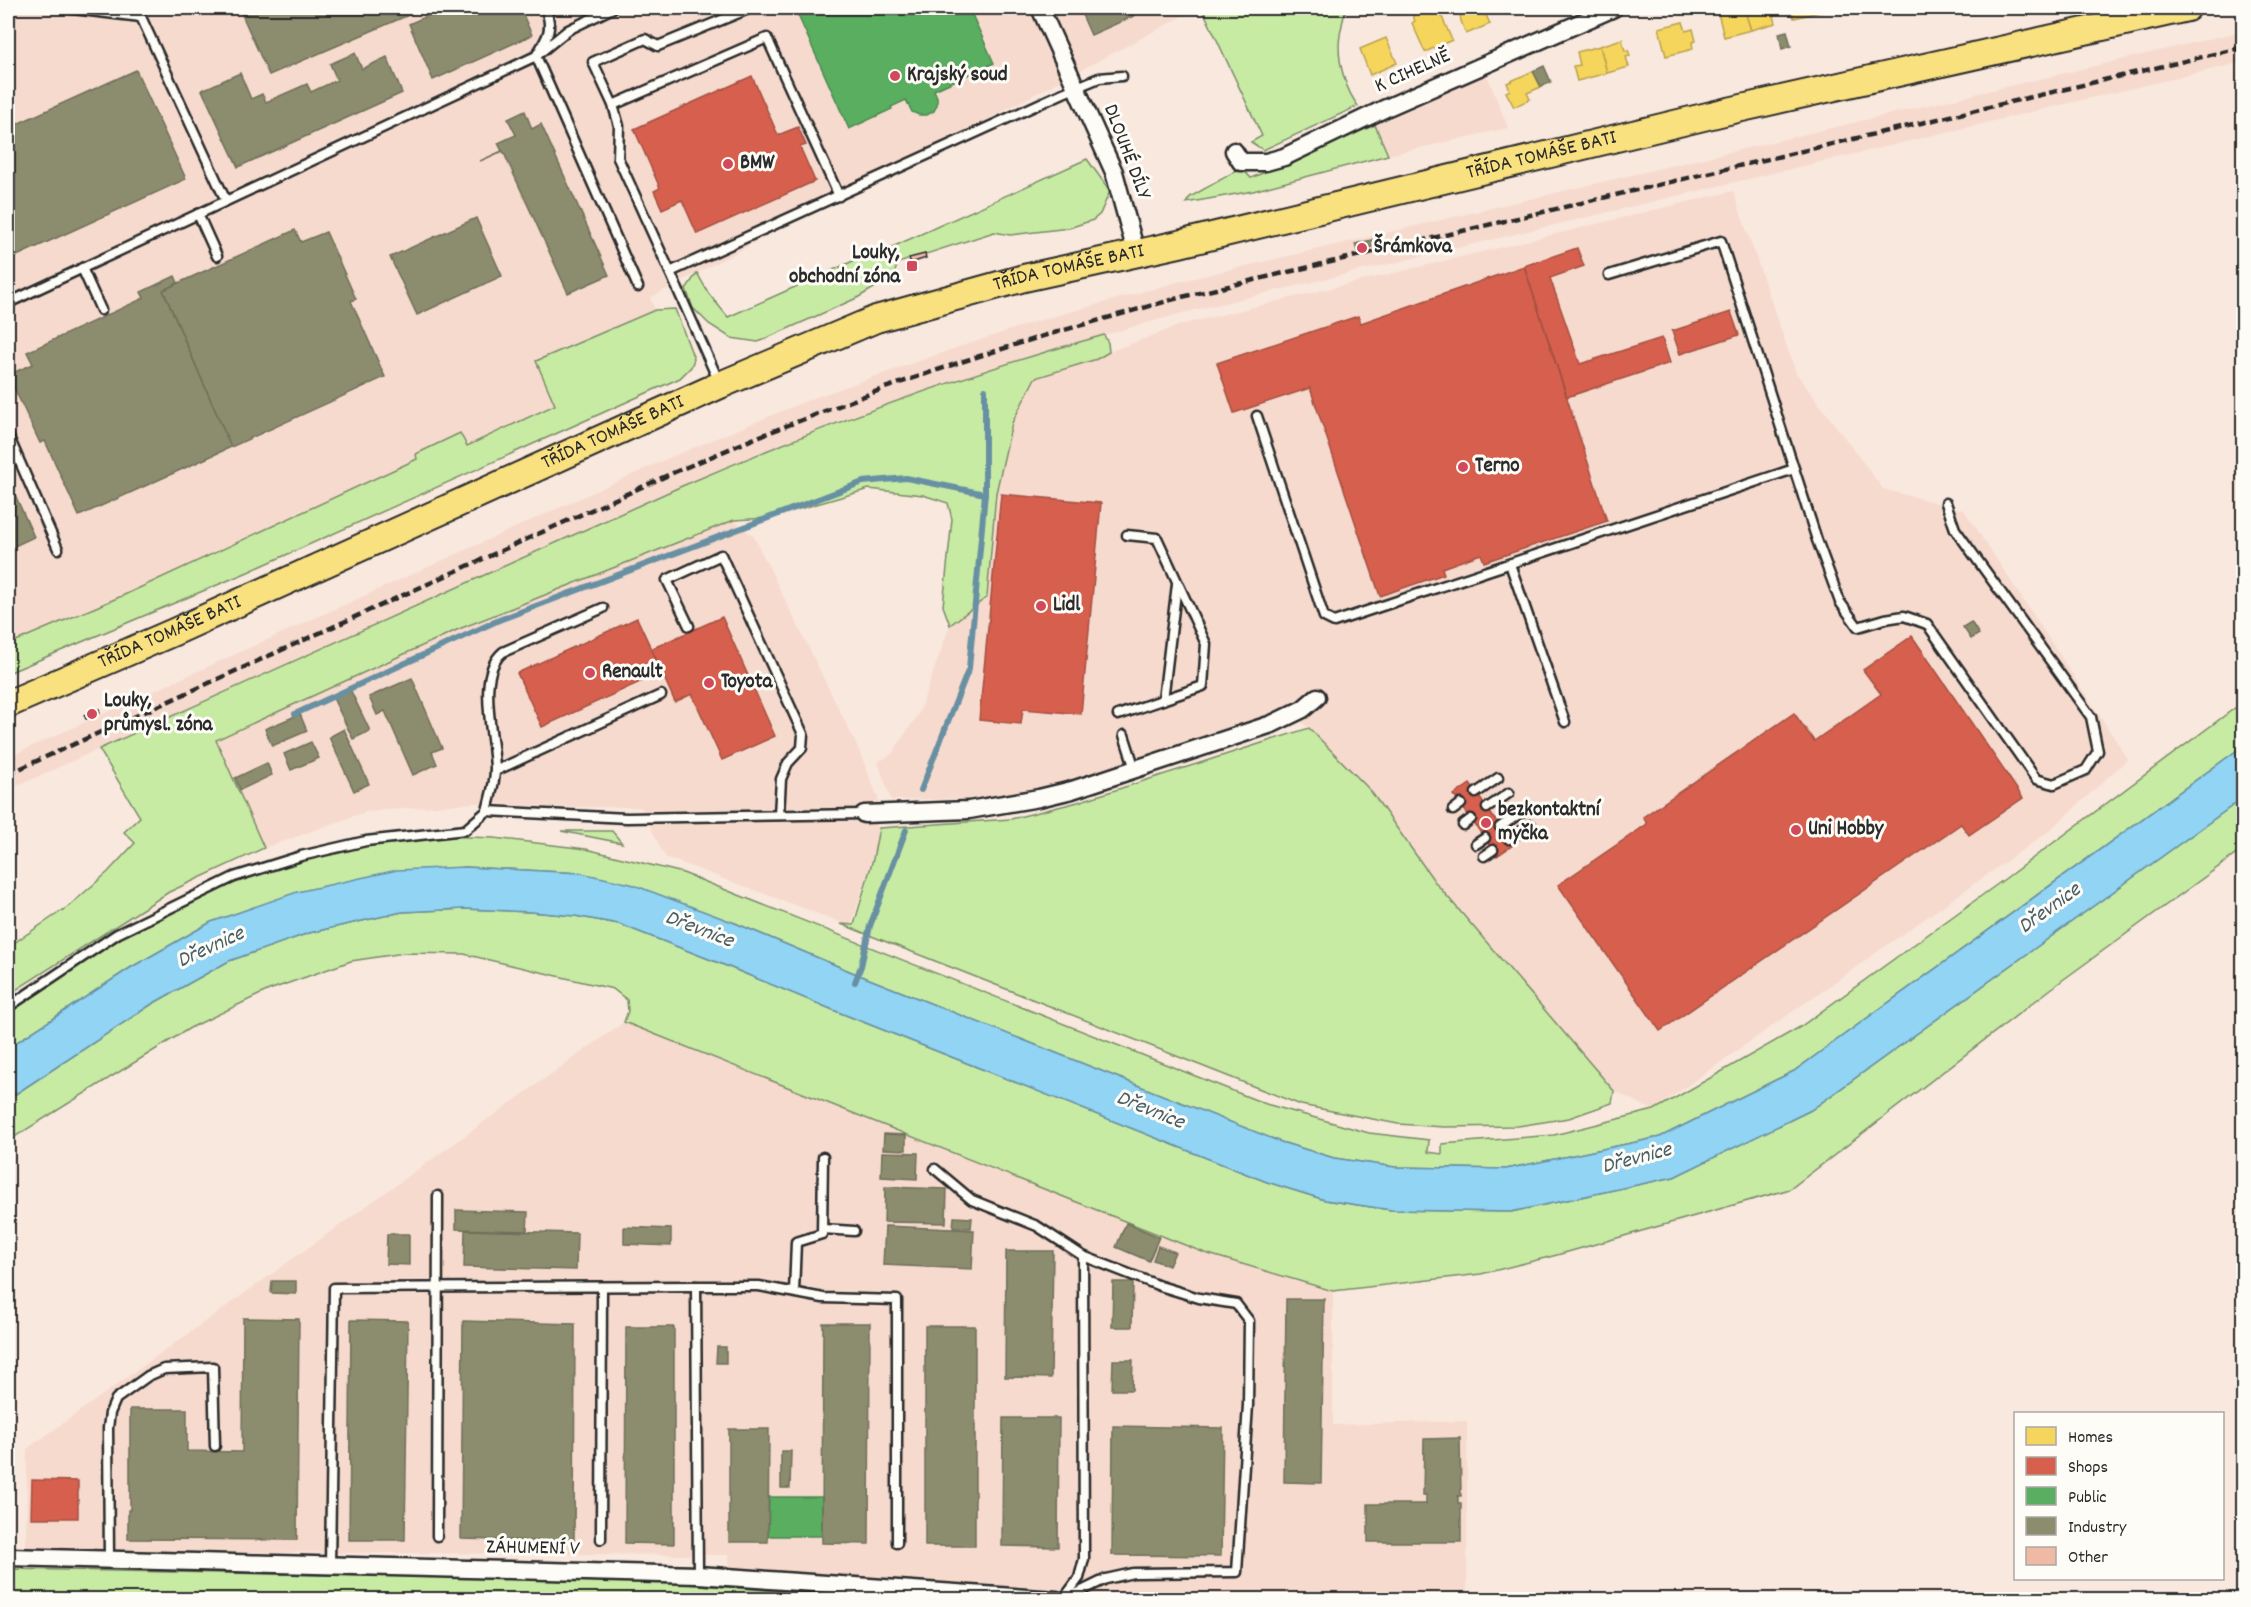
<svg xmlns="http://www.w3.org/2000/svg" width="2251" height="1607" font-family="Dekko,sans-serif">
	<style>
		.built { fill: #f6dacd }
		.green { fill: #c8eba4; stroke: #7a8b68; stroke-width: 1.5 }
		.water { fill: #91d4f3; stroke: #6890a3; stroke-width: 1.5 }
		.homes { fill: #f6d55c; stroke: #b9a24d; stroke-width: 1.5 }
		.shops { fill: #d6604d; stroke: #a35043; stroke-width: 1.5 }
		.public { fill: #5aae61; stroke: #4c8751; stroke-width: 1.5 }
		.industry { fill: #8c8c6e; stroke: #6f6f5a; stroke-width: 1.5 }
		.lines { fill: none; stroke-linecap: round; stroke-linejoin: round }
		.stream { stroke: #6890a3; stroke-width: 6 }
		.building { fill: #f0b9a4; stroke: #2b2b2b; stroke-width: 1.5 }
		.lane-casing { stroke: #2b2b2b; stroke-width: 13 }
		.street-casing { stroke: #2b2b2b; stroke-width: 21 }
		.primary-casing { stroke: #2b2b2b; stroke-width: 30 }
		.lane { stroke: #fdfcf7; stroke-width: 8 }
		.street { stroke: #fdfcf7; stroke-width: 16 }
		.primary { stroke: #fae180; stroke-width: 26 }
		.rail { stroke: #2b2b2b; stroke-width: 4.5; stroke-dasharray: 9 4.5; stroke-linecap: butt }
		.poi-dot { fill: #d1495b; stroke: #fdfcf7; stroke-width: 2 }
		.labels { text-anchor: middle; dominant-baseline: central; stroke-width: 6; stroke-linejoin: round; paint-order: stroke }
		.street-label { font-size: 21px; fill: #2b2b2b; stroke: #fdfcf7 }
		.poi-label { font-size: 21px; font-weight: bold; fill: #2b2b2b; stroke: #fdfcf7; text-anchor: start }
		.water-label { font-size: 22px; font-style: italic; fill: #4a5e67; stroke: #fdfcf7 }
	</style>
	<rect width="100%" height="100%" fill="#f9e8de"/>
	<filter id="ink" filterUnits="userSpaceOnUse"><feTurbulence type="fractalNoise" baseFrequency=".0167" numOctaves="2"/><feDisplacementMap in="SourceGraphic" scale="12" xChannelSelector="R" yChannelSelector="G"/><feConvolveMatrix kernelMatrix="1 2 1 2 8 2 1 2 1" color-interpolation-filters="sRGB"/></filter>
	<g filter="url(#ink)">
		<!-- built -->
		<g class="built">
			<path d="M8,8H1198L650,298L655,310L536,361L556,405L467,446L459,433L416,454L418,459L122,596L16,641L8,635Z"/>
			<path d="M2243,31V62L1186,312L1047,351L969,376L821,428L682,486L8,790V757L669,458L811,399L959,347L1038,321L1178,282Z"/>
			<path d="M1487,75L1508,128L1388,155L1375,125L1432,100L1472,80Z"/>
			<path d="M1733,191L1796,373L1883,489L1964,510L2128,759L2049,831L1653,1110L1614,1091L1435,882L1370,790L1309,728L1288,710L1076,778L1001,798L891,800L878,762L892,754L919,713L950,625L987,597L996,493L1012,423L1035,378L1097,359L1109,352L1184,324Z"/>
			<path d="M734,520L754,537L857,746L878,798L877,843L851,926L665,857L641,807H550L472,803L365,812L264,848L215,740L459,629Z"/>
			<path d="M624,1022L1205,1253L1333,1291V1425L1467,1421V1599H1132L730,1571L729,1555L26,1551L27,1449Z"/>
		</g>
		<!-- green -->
		<g class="green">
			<path d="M1202,8H1346C1343,20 1339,34 1339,46C1339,66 1346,90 1358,106L1263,150L1251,142L1262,136Z"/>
			<path d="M1375,125L1388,155L1253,191L1186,203L1190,197L1241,168L1251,178Z"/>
			<path d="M1087,159L1110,191L1100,214L1093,220L1069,228L1010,235L994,232L898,263L893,277L857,298L758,342L731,338L709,324L693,308L686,289L697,273L709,294L728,317L862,257L890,248Z"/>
			<path d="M675,309L694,359L691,367L680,378L248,572L8,673V643L16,641L122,596L417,459L416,454L460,433L467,446L555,405L536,361L655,310Z"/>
			<path d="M1104,335L1108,343L1109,352L1097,359L1035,378L1012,423L996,493L987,597L950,625L943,606L952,519L948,503L923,495L869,489L768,518L734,520L459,629L216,740L264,848L169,892L8,995V947L69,906L108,872L135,843L124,832L140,817L99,749L682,486C819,427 960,375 1104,335Z"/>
			<path d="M2243,702V746L1794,1071L1660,1137L1506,1169L1395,1167L1334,1158L1281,1142L859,975L735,923L581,873L465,867L211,922L130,968L8,1048V1011L124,936L223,888L310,853L440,836L494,838L586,849L683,873L1266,1104L1369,1133L1429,1140L1428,1152L1442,1154V1144L1554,1135L1654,1110L1800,1027L2006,878Z"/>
			<path d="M1309,728L1370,790L1435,882L1614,1091L1612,1103L1569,1118L1518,1126L1444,1127L1398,1124L1301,1105L841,924L854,925L873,859L879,828L1011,819L1078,802Z"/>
			<path d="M2243,798V849L2064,979L1790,1189L1557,1255L1481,1274L1333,1291L1205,1253L624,1022L628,1011L627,1000L613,989L464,954L404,953L351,961L269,990L190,1028L8,1141V1099L152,1004L229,961L309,933L402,912L465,909L531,912L575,916L619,924L719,963L843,1014L1267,1182L1325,1200L1391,1210L1511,1212L1674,1177L1811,1110Z"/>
			<path d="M561,831H612L622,843Z"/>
			<path d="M8,1569L647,1581L883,1599L8,1600Z"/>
		</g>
		<!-- water -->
		<path class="water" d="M2243,746V798L1811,1110L1674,1177L1511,1212L1391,1210L1325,1200L1267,1182L843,1014L719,963L619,924L575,916L531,912L465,909L402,912L309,933L229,961L152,1004L8,1099V1048L130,968L211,922L297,892L397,870L465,867L581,873L631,884L735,923L859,975L1281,1142L1334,1158L1395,1167L1506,1169L1660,1137L1794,1071Z"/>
		<!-- homes -->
		<g class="homes">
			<path d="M1419,8H1438L1452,40L1425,52L1412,23L1415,21L1411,11Z"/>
			<path d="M1459,8H1483L1490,24L1466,34L1461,21Z"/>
			<path d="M1508,8H1527L1511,15Z"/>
			<path d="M1739,8H1744L1751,30L1724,37L1718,13Z"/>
			<path d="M1744,8H1772L1776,23L1751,30Z"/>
			<path d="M1791,8H1819L1820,12L1794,18Z"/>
			<path d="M1819,8H1838L1820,12Z"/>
			<path d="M1964,8H1979V10L1965,13Z"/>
			<path d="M1683,22L1686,31L1693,29L1696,41L1692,42L1693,49L1666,56L1659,28Z"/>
			<path d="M1386,38L1397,63L1370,75L1360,49Z"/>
			<path d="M1622,39L1625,51L1628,50L1630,56L1626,57L1629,67L1607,73L1600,46Z"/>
			<path d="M1600,46L1607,73L1577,81L1573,66L1580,65L1577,52Z"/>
			<path d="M1533,71L1541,87L1527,93L1530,99L1514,107L1506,92L1510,90L1507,83Z"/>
		</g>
		<!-- shops -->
		<g class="shops">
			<path d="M752,76L778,135L798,127L806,145L800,147L815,181L697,234L682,200L662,209L654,191L660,188L634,129Z"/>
			<path d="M1577,248L1584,266L1550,278L1580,364L1662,338L1670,363L1567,397L1524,266Z"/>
			<path d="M1524,266L1607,521L1484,562L1481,554L1442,568L1444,574L1380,596L1310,388L1234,413L1217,363L1358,316L1361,323Z"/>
			<path d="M1731,312L1739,335L1680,354L1672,331Z"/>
			<path d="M1001,494L1101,503L1081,714L1023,709L1021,724L979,720Z"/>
			<path d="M722,617L775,736L722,760L692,694L675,702L651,649Z"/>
			<path d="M637,618L662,672L542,727L517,673Z"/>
			<path d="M1912,636L2023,798L1969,835L1961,824L1660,1031L1558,885L1647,824L1643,817L1794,713L1814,741L1881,694L1863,670Z"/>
			<path d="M1470,784L1513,845L1497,856L1454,795Z"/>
			<path d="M32,1480L78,1481V1518H31Z"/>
		</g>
		<!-- public -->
		<g class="public">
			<path d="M803,8H969L994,63L934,90L937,97V105L934,111L927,115H919L912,112L906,100L891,107L892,109L849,129L796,11Z"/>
			<path d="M769,1497H822V1536H768Z"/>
		</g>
		<!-- industry -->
		<g class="industry">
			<path d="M207,8H227L211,15Z"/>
			<path d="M239,8H425L269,75Z"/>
			<path d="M445,8H520L532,35L433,80L409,24Z"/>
			<path d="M1079,8H1130L1134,16L1091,35Z"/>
			<path d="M1929,8H1939L1940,10L1930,12Z"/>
			<path d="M1787,31L1791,46L1782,49L1779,33Z"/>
			<path d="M355,53L362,69L387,57L402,93L238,167L202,90L240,73L251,99L262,94L266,102L307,84L311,92L337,80L330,64Z"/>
			<path d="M1544,66L1551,82L1541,87L1533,71Z"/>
			<path d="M136,70L186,179L8,260V128Z"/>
			<path d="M525,111L532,129L541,124L609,275L568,293L503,151L480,161L502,151L498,143L516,135L508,119Z"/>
			<path d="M476,218L502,276L417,315L390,257Z"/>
			<path d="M295,230L301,242L326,232L356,299L351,301L385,377L231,447L163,290Z"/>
			<path d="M1380,238L1382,244L1357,251L1355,244Z"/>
			<path d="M175,276L178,283L163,290L231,447L79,516L45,441L40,443L8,375L33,364L27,352L144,298L141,292Z"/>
			<path d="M8,479L34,537L8,549Z"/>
			<path d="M1971,622L1979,634L1971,639L1963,627Z"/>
			<path d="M412,678L442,748L432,752L437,764L413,775L385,711L377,715L369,697Z"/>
			<path d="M349,687L370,731L353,739L332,696Z"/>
			<path d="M300,714L307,731L272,746L265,729Z"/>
			<path d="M344,729L369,784L354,791L329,737Z"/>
			<path d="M311,742L319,758L291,770L284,754Z"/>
			<path d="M267,763L272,775L240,790L235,778Z"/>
			<path d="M884,1134L906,1135V1150L883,1149Z"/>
			<path d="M882,1152L918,1153L917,1179L881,1177Z"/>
			<path d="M885,1187L947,1189L946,1223L884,1222Z"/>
			<path d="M456,1210L528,1212L527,1231L456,1229Z"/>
			<path d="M954,1217L972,1218L971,1228H953Z"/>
			<path d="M1126,1223L1159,1237L1149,1261L1116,1247Z"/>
			<path d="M885,1226L974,1230L972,1269L883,1265Z"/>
			<path d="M624,1227L671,1229V1246L624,1244Z"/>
			<path d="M465,1230L577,1233L576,1270L464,1267Z"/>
			<path d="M387,1234H409V1265L386,1264Z"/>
			<path d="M1158,1246L1175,1252L1169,1266L1153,1260Z"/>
			<path d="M1006,1251H1053L1051,1378L1005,1377Z"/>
			<path d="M272,1281H296V1294L271,1293Z"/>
			<path d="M1113,1282H1133L1132,1327H1112Z"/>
			<path d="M1286,1299H1324L1321,1483L1284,1482Z"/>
			<path d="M243,1318L299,1319L297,1540L128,1539V1510H130V1409H187V1451L242,1452Z"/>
			<path d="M351,1320L408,1321L405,1540H349Z"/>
			<path d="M463,1321L575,1324L574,1542L461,1539Z"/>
			<path d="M823,1323H870L869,1544L822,1543Z"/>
			<rect x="925" y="1326" width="50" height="220"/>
			<path d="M626,1327H674V1544L625,1543Z"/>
			<path d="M717,1347H726V1363H716Z"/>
			<path d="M1113,1360H1133L1132,1390H1112Z"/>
			<path d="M1003,1418H1059L1058,1547L1002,1546Z"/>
			<path d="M1113,1426L1223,1428L1221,1556L1112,1555Z"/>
			<path d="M729,1429H769L768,1542H729Z"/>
			<path d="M1460,1438L1461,1496H1458V1504H1461V1542H1368V1504H1426V1495H1423L1424,1439Z"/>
			<path d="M781,1451H791L790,1488H781Z"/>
		</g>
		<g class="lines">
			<!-- stream -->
			<g class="stream">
				<path d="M295,714L499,620L863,482L906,478L985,494"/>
				<path d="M921,790L969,668L985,494V390"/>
				<path d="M855,982L861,966L870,926L906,830"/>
			</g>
		</g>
		<!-- building -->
		<g class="building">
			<path d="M925,254L926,258L911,263L909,258Z"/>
			<path d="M99,709L100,713L86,719L84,715Z"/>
		</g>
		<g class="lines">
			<defs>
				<g id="lane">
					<path d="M64,8L141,17L226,201"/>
					<path d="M613,8L568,30L536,56L638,287"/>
					<path d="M613,105L593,62L645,39L658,46L751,8"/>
					<path d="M198,214L217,256"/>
					<path d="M82,268L101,310"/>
					<path d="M670,272L618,158L619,126L613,105L767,38L839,196"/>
					<path d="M1609,275L1721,241L1817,540L1840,602L1858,627L1885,619L1904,616L1927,624L2036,779L2054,784L2086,770L2098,751L2091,717L1955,529L1946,503"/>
					<path d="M8,303L536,56C547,38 554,29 545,8"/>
					<path d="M719,382L670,272L1063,93L1099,78L1122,76"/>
					<path d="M1257,416L1324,617L1334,622L1794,469"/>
					<path d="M8,435L58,549"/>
					<path d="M1510,564L1565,722"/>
					<path d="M689,626L667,580L721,555L803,734L802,748L788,763L781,779L779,815"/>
					<path d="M1163,700L1177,584"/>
					<path d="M1118,715L1203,686L1206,644L1157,538L1127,535"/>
					<path d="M1124,735L1135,769"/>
					<path d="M495,771L661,695"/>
					<path d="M1476,793L1498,778"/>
					<path d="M1487,808L1509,793"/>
					<path d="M1453,810L1461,804"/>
					<path d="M487,811C490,798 495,783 495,770C495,737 475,675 503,652L603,608"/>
					<path d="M1463,825L1471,819"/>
					<path d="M1500,827L1522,812"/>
					<path d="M1509,839L1531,825"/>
					<path d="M1476,844L1485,838"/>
					<path d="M1484,856L1493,850"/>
					<path d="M8,1007L117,934L234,877L301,856L366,841L465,830L487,811L627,818L864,814"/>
					<path d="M935,1169L972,1200L1037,1226L1083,1256L1160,1286L1199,1298L1236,1304L1249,1321L1248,1405L1237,1572L1133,1573L1106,1579L1063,1600"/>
					<path d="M823,1229L854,1231"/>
					<path d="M794,1292L796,1242L822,1234L823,1157"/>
					<path d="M437,1536L438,1196"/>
					<path d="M601,1539L602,1287"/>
					<path d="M109,1560L108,1428L110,1413L116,1399L148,1376L164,1369L213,1367L215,1446"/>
					<path d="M330,1566L334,1288L696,1286"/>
					<path d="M698,1575L696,1286H759L823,1298L897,1300V1543"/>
					<path d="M1065,1597L1079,1578L1084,1559L1083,1256"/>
				</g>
				<g id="street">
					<path d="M1040,8L1114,172L1136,252"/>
					<path d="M1234,151L1241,162H1266L1284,157L1386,108L1614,8"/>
					<path d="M864,814L969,810L1039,798L1072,790L1272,724L1303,709L1317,697"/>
					<path d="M8,1557L698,1575L1057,1600"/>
				</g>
				<g id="primary">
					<path id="s1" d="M8,704L174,632L720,385L876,319L1024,278L1179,244L1724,112L2187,8"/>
				</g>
			</defs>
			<!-- lane casing -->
			<use href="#lane" class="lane-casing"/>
			<!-- street casing -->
			<use href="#street" class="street-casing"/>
			<!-- primary casing -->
			<use href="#primary" class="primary-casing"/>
			<!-- lane -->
			<use href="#lane" class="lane"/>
			<!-- street -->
			<use href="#street" class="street"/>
			<!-- primary -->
			<use href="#primary" class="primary"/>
			<!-- rail -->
			<path class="rail" d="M8,774L675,472L760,436L885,388L964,361L1043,336L1182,297L2244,47"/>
		</g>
	</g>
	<!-- markers -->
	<g class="poi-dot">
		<circle cx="895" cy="76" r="6"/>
		<circle cx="728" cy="164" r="6"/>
		<circle cx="1362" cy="248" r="6"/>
		<rect x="906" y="260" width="12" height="12" rx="3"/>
		<circle cx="1463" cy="467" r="6"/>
		<circle cx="1041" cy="606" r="6"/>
		<circle cx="590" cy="673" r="6"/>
		<circle cx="709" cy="683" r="6"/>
		<circle cx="92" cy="714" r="6"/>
		<circle cx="1486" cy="823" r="6"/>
		<circle cx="1796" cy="830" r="6"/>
	</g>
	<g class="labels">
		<!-- street labels -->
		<g class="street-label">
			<text transform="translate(1413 72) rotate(-24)">K CIHELNĚ</text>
			<text transform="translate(1126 152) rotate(69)">DLOUHÉ DÍLY</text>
			<text stroke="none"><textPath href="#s1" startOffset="1635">TŘÍDA TOMÁŠE BATI</textPath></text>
			<text stroke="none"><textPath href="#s1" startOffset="1149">TŘÍDA TOMÁŠE BATI</textPath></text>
			<text stroke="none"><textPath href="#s1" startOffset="663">TŘÍDA TOMÁŠE BATI</textPath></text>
			<text stroke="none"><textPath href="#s1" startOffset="177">TŘÍDA TOMÁŠE BATI</textPath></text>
			<text transform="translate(533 1549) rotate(1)">ZÁHUMENÍ V</text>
		</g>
		<!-- poi labels -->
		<g class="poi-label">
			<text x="907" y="76">Krajský soud</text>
			<text x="740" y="164">BMW</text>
			<text x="1374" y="248">Šrámkova</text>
			<text x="900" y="254" text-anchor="end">Louky,<tspan x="900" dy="24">obchodní zóna</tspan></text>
			<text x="1475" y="467">Terno</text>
			<text x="1053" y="606">Lidl</text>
			<text x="602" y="673">Renault</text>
			<text x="721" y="683">Toyota</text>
			<text x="104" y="702">Louky,<tspan x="104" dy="24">průmysl. zóna</tspan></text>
			<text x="1498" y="811">bezkontaktní<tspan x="1498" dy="24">myčka</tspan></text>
			<text x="1808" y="830">Uni Hobby</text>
		</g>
		<!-- water labels -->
		<g class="water-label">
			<text transform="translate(2050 909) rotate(-36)">Dřevnice</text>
			<text transform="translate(699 930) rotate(21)">Dřevnice</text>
			<text transform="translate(211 948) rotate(-25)">Dřevnice</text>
			<text transform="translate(1150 1111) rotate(22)">Dřevnice</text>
			<text transform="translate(1637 1159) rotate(-15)">Dřevnice</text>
		</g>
	</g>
	<!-- margin -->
	<rect width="2251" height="1607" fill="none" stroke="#fdfcf7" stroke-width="30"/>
	<rect x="15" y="15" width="2221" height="1577" fill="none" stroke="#2b2b2b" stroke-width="2" filter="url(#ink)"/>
	<!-- legend -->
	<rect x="2014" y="1412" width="210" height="168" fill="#fdfcf7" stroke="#a9a8a5" stroke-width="1.5"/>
	<rect x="2026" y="1427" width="30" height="18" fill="#f6d55c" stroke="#a9a8a5" stroke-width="1.5"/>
	<text x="2068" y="1442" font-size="18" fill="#2b2b2b">Homes</text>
	<rect x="2026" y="1457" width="30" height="18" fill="#d6604d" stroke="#a9a8a5" stroke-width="1.5"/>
	<text x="2068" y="1472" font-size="18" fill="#2b2b2b">Shops</text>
	<rect x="2026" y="1487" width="30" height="18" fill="#5aae61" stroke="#a9a8a5" stroke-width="1.5"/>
	<text x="2068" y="1502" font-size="18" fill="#2b2b2b">Public</text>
	<rect x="2026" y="1517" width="30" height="18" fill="#8c8c6e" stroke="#a9a8a5" stroke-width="1.5"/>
	<text x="2068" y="1532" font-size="18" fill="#2b2b2b">Industry</text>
	<rect x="2026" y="1547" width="30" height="18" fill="#f0b9a4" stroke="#a9a8a5" stroke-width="1.5"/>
	<text x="2068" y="1562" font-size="18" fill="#2b2b2b">Other</text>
</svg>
